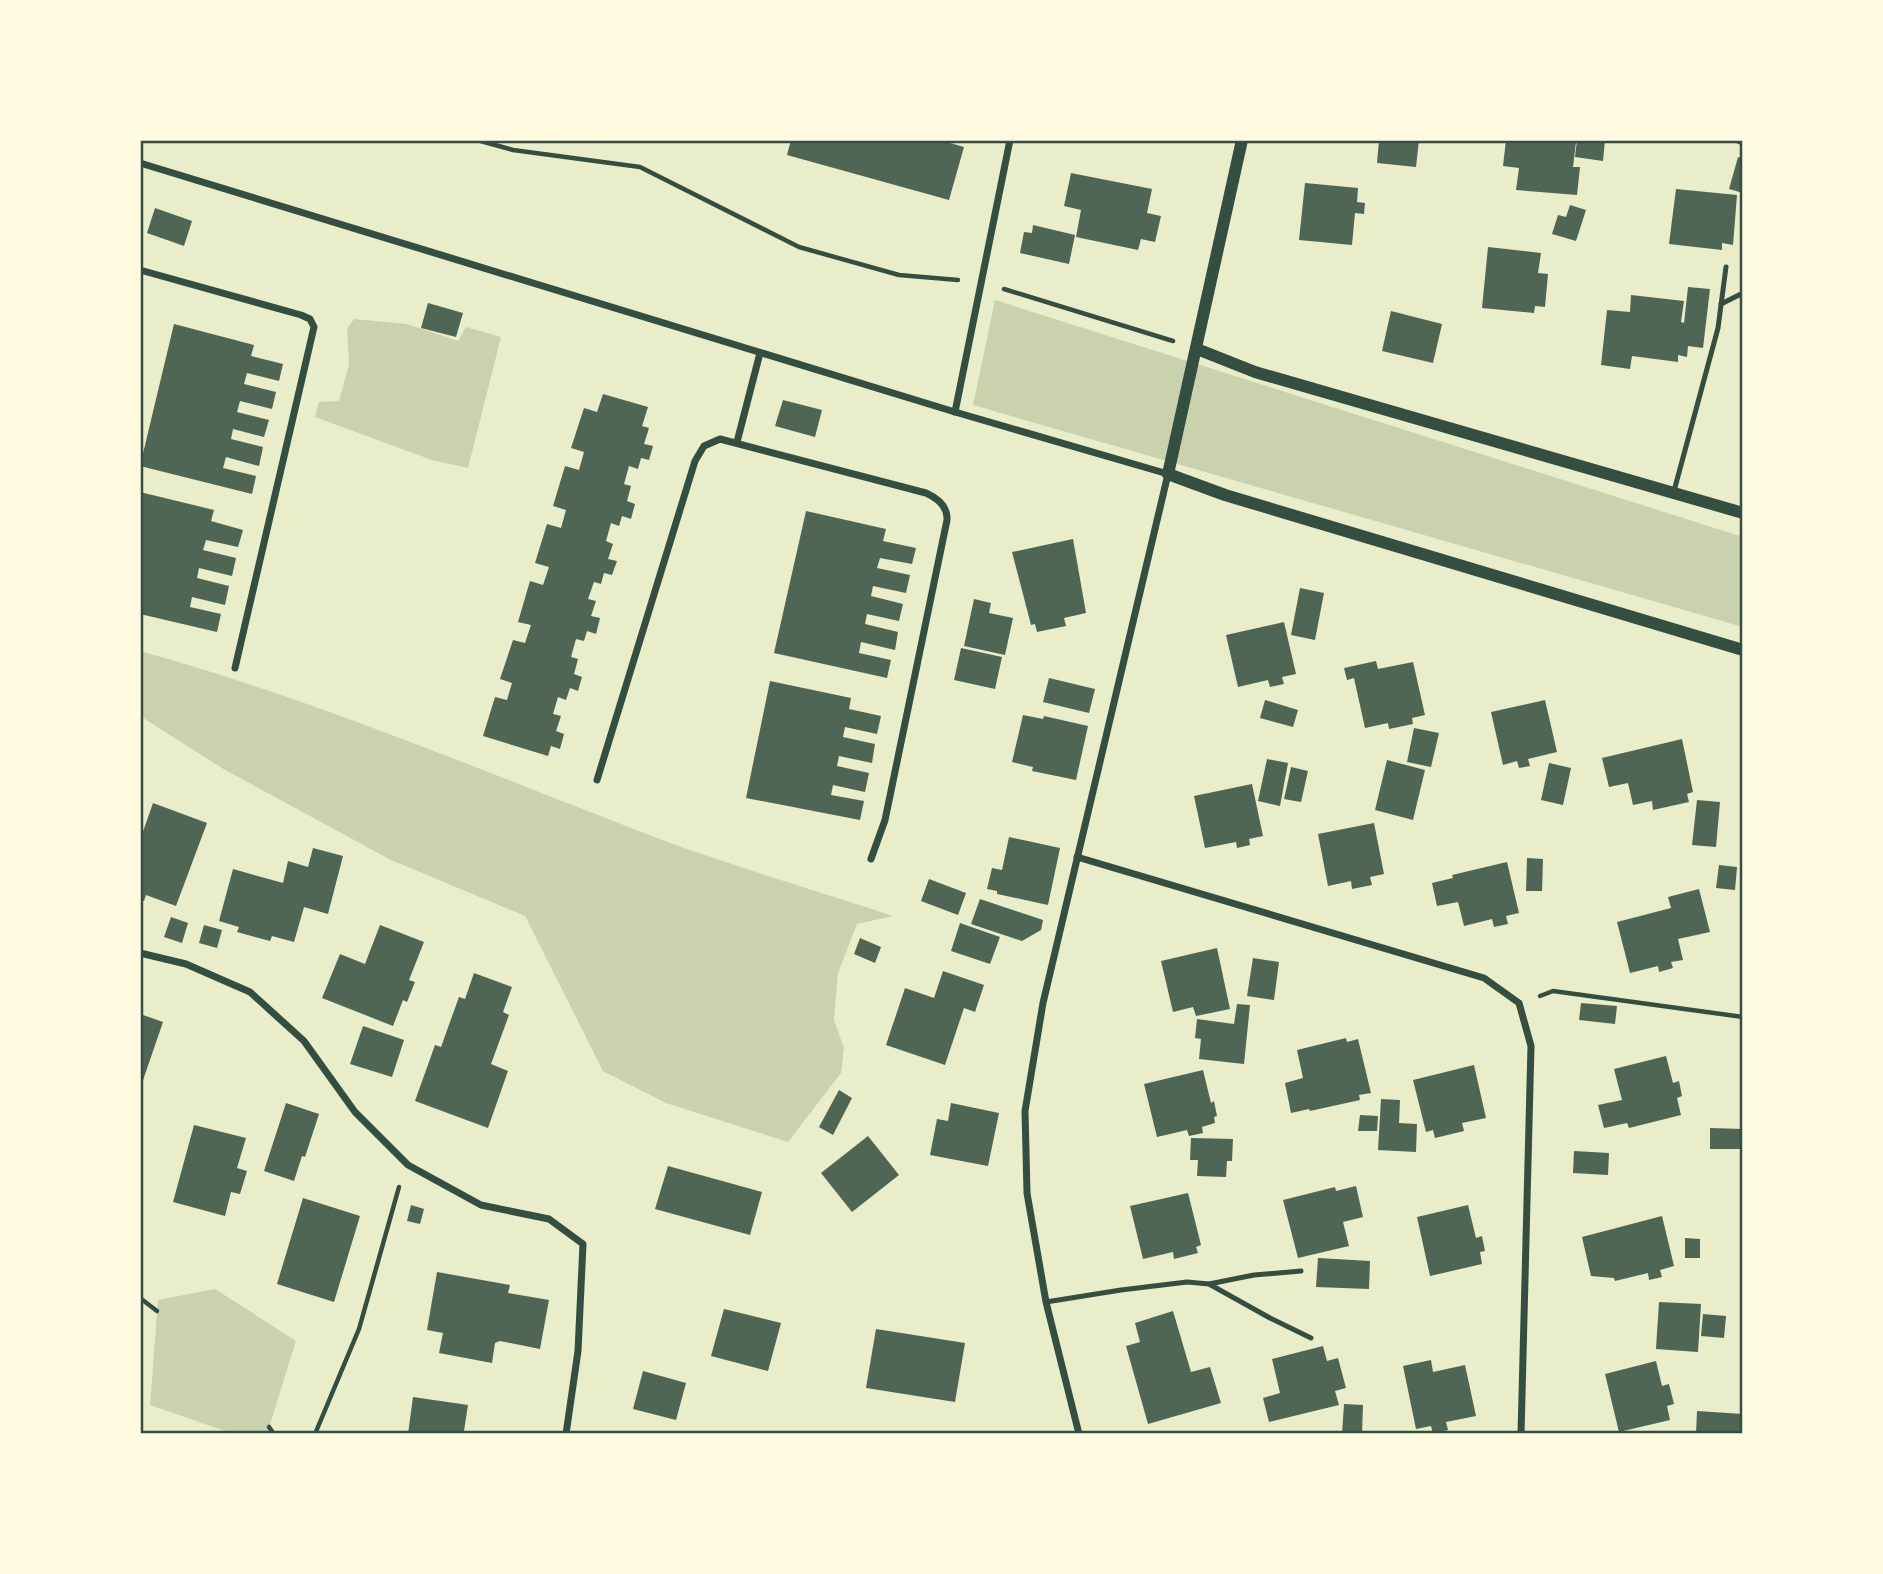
<svg xmlns="http://www.w3.org/2000/svg" width="1883" height="1574" font-family="Cabin,sans-serif">
	<style>
		.green { fill: #cad2ad }
		.building { fill: #4f6655 }
		.lines { fill: none; stroke-linecap: round; stroke-linejoin: round }
		.path { stroke: #344e41; stroke-width: 4.5 }
		.service { stroke: #344e41; stroke-width: 5 }
		.minor { stroke: #344e41; stroke-width: 7 }
		.tertiary { stroke: #344e41; stroke-width: 12 }
		.neatline { fill: none; stroke: #344e41; stroke-width: 2.5 }
	</style>
	<rect width="100%" height="100%" fill="#e9edc9"/>
	<!-- green -->
	<g class="green">
		<path d="M995,300L1743,537V627L973,405Z"/>
		<path d="M354,319L407,324L458,341L466,327L501,337L468,468L432,460L315,417L319,402L339,401L349,365L347,329Z"/>
		<path d="M140,651C315,699 487,773 657,838C735,867 815,890 893,916L857,924L838,973L834,1020L844,1048L841,1073L788,1142L666,1103L603,1071L525,916L391,860L225,770L140,716Z"/>
		<path d="M215,1289L296,1341L267,1434H234L150,1405L158,1300Z"/>
	</g>
	<!-- building -->
	<g class="building">
		<path d="M791,140H940L964,147L949,200L787,155Z"/>
		<path d="M1379,140H1419L1416,167L1377,163Z"/>
		<path d="M1506,140L1576,142L1573,167H1580L1577,195L1516,190L1519,168L1503,166Z"/>
		<path d="M1577,140H1605L1603,161L1575,157Z"/>
		<path d="M1738,157L1743,158V193L1729,189Z"/>
		<path d="M1071,173L1152,189L1147,213L1161,216L1155,242L1141,239L1138,250L1076,237L1081,210L1064,206Z"/>
		<path d="M1305,183L1358,188L1357,202L1365,203L1364,214L1355,213L1352,245L1299,240Z"/>
		<path d="M1676,189L1737,195L1733,245L1722,243V250L1669,244Z"/>
		<path d="M1570,205L1586,210L1576,241L1552,234L1558,215L1566,217Z"/>
		<path d="M155,208L192,221L184,246L147,233Z"/>
		<path d="M1033,225L1075,235L1069,264L1020,253L1024,232L1032,233Z"/>
		<path d="M1488,247L1541,253L1538,273L1548,274L1545,307L1535,306L1534,313L1482,308Z"/>
		<path d="M1688,287L1710,289L1703,348L1688,346L1687,357L1678,355V362L1632,356L1630,369L1601,365L1607,310L1630,312L1631,295L1684,301L1681,322L1684,323Z"/>
		<path d="M428,303L463,313L456,337L421,328Z"/>
		<path d="M1391,311L1442,324L1433,363L1382,351Z"/>
		<path d="M174,324L254,345L251,356L283,364L279,381L247,373L244,384L276,392L272,409L240,401L237,412L269,420L264,437L233,429L231,439L263,447L259,466L226,457L223,468L256,476L252,494L140,466Z"/>
		<path d="M603,394L648,407L642,426L649,428L644,444L653,446L649,460L641,458L638,469L629,466L624,484L631,486L627,501L635,504L631,519L622,516L619,526L611,523L606,541L613,544L608,559L617,561L612,575L604,573L601,584L594,582L588,599L596,601L591,616L600,618L596,634L587,631L584,641L576,639L571,657L578,659L574,674L582,677L578,691L570,688L566,700L558,697L553,714L561,716L556,731L564,734L560,749L551,746L548,756L483,736L495,697L507,700L512,683L500,679L513,640L525,643L531,625L518,622L530,581L543,585L549,567L535,563L547,524L561,528L566,510L553,506L565,466L579,470L584,452L571,448L584,408L597,412Z"/>
		<path d="M783,400L822,410L815,437L775,426Z"/>
		<path d="M140,492L214,510L211,521L243,530L238,547L206,540L203,550L236,558L232,576L199,568L197,578L229,586L225,605L192,597L190,607L221,614L217,632L140,614Z"/>
		<path d="M806,511L886,529L883,541L916,548L912,564L880,558L877,568L910,575L906,593L873,586L871,596L903,604L899,621L867,614L865,624L898,632L895,650L861,642L859,653L891,660L887,678L774,653Z"/>
		<path d="M1073,539L1086,613L1064,618L1066,626L1037,632L1035,624L1031,625L1012,552Z"/>
		<path d="M1300,588L1324,593L1315,640L1291,635Z"/>
		<path d="M974,599L991,603L989,613L1013,618L1005,655L964,646Z"/>
		<path d="M1284,622L1296,674L1282,677L1284,684L1270,687L1268,680L1238,687L1226,635Z"/>
		<path d="M961,648L1002,657L995,689L954,680Z"/>
		<path d="M1376,661L1378,669L1413,662L1425,715L1412,718L1413,724L1389,729L1388,723L1365,728L1354,678L1347,680L1344,668Z"/>
		<path d="M1049,678L1095,689L1089,713L1043,702Z"/>
		<path d="M770,681L851,698L849,709L881,716L877,734L845,727L843,737L875,744L872,763L839,756L837,766L869,773L865,792L833,785L831,795L864,801L860,820L746,798Z"/>
		<path d="M1265,700L1298,710L1293,727L1260,718Z"/>
		<path d="M1545,700L1557,752L1528,759L1530,766L1519,768L1517,761L1503,765L1491,712Z"/>
		<path d="M1023,715L1043,719L1044,716L1088,726L1076,780L1032,771L1033,767L1012,762Z"/>
		<path d="M1414,728L1439,733L1431,767L1407,762Z"/>
		<path d="M1682,739L1693,792L1687,794L1689,802L1653,810L1652,801L1633,805L1628,783L1609,787L1602,758Z"/>
		<path d="M1267,759L1288,763L1280,806L1258,801Z"/>
		<path d="M1387,760L1425,770L1413,820L1375,810Z"/>
		<path d="M1549,763L1571,768L1563,805L1541,800Z"/>
		<path d="M1291,767L1308,771L1301,802L1284,799Z"/>
		<path d="M1252,784L1263,836L1249,839L1250,845L1237,848L1236,842L1205,848L1194,796Z"/>
		<path d="M1697,800L1720,802L1716,847L1692,845Z"/>
		<path d="M153,803L207,823L176,906L146,895L144,901L140,900V840Z"/>
		<path d="M1374,823L1384,874L1370,877L1372,885L1352,889L1351,881L1328,886L1318,834Z"/>
		<path d="M1009,837L1060,848L1048,905L997,894V891L987,889L992,868L1002,870Z"/>
		<path d="M313,848L343,856L328,914L304,907L294,942L272,936L270,941L237,932L239,927L219,921L233,869L283,883L288,861L308,867Z"/>
		<path d="M1527,858L1543,859L1542,891H1526Z"/>
		<path d="M1507,862L1519,913L1506,916L1508,924L1494,927L1492,919L1464,926L1458,902L1437,906L1432,883L1453,878L1452,875Z"/>
		<path d="M1719,865L1737,867L1735,890L1716,888Z"/>
		<path d="M929,879L966,893L958,915L921,901Z"/>
		<path d="M1699,889L1710,932L1678,939L1683,960L1671,962L1673,968L1659,972L1658,966L1630,973L1617,922L1671,908L1668,897Z"/>
		<path d="M980,899L1043,920L1041,930L1022,941L971,924Z"/>
		<path d="M171,917L188,923L182,943L164,937Z"/>
		<path d="M960,923L1000,937L990,964L951,951Z"/>
		<path d="M204,925L222,930L217,948L199,943Z"/>
		<path d="M380,925L424,942L409,980L415,982L407,1002L403,1000L393,1026L322,998L340,954L365,964Z"/>
		<path d="M860,938L881,947L875,963L854,954Z"/>
		<path d="M1217,948L1230,1009L1196,1016L1193,1007L1173,1012L1161,961Z"/>
		<path d="M1253,958L1279,962L1274,1000L1247,996Z"/>
		<path d="M943,971L984,985L975,1012L964,1008L945,1065L886,1045L905,988L934,998Z"/>
		<path d="M474,973L512,987L503,1012L509,1015L491,1064L508,1071L488,1128L415,1101L435,1045L441,1047L459,997L465,999Z"/>
		<path d="M1581,1003L1617,1006L1615,1024L1579,1020Z"/>
		<path d="M1237,1004L1250,1005L1244,1064L1199,1059L1201,1039L1195,1038L1197,1019L1234,1024Z"/>
		<path d="M140,1014L163,1022L140,1089Z"/>
		<path d="M363,1026L404,1040L392,1077L350,1064Z"/>
		<path d="M1346,1038L1347,1042L1358,1039L1371,1093L1359,1095L1360,1100L1310,1111L1309,1109L1291,1113L1285,1083L1303,1078L1297,1050Z"/>
		<path d="M1666,1056L1673,1083L1679,1081L1682,1096L1677,1098L1681,1115L1629,1128L1627,1123L1604,1128L1598,1105L1622,1100L1614,1069Z"/>
		<path d="M1474,1065L1486,1118L1462,1123L1464,1131L1435,1138L1433,1130L1426,1132L1413,1080Z"/>
		<path d="M1203,1070L1211,1103L1214,1101L1217,1116L1214,1117L1215,1123L1202,1127L1203,1133L1189,1136L1187,1130L1157,1137L1144,1084Z"/>
		<path d="M839,1090L852,1098L833,1135L819,1127Z"/>
		<path d="M1381,1099L1400,1100L1399,1123L1417,1124L1416,1152L1378,1150Z"/>
		<path d="M286,1103L319,1114L305,1157L302,1156L294,1181L264,1171Z"/>
		<path d="M951,1103L999,1113L988,1166L930,1155L937,1119L948,1121Z"/>
		<path d="M1360,1115L1378,1116L1377,1131H1358Z"/>
		<path d="M194,1125L246,1138L237,1168L247,1171L240,1194L231,1192L225,1216L173,1202Z"/>
		<path d="M1710,1128L1743,1129V1149H1710Z"/>
		<path d="M868,1136L899,1175L852,1212L821,1173Z"/>
		<path d="M1191,1138L1233,1139L1232,1161H1227L1226,1177L1197,1176L1198,1160H1190Z"/>
		<path d="M1574,1151L1609,1153L1608,1175L1573,1173Z"/>
		<path d="M668,1166L762,1192L750,1235L655,1209Z"/>
		<path d="M1356,1186L1363,1217L1343,1222L1349,1246L1298,1258L1283,1200L1335,1187L1336,1191Z"/>
		<path d="M1188,1193L1201,1245L1196,1247L1198,1253L1174,1259L1173,1252L1143,1259L1130,1206Z"/>
		<path d="M303,1198L360,1216L334,1302L277,1284Z"/>
		<path d="M411,1205L424,1209L420,1224L407,1221Z"/>
		<path d="M1468,1205L1476,1238L1482,1236L1485,1251L1480,1252L1482,1264L1430,1276L1417,1217Z"/>
		<path d="M1662,1216L1674,1266L1660,1270L1662,1277L1649,1280L1648,1273L1615,1281L1614,1278L1591,1276L1582,1237Z"/>
		<path d="M1685,1238L1700,1239V1258H1685Z"/>
		<path d="M1318,1258L1370,1261L1369,1289L1316,1287Z"/>
		<path d="M437,1272L510,1285L508,1293L549,1300L540,1349L500,1341L495,1343L492,1363L439,1353L443,1333L427,1330Z"/>
		<path d="M1659,1302L1701,1304L1698,1352L1656,1349Z"/>
		<path d="M724,1309L781,1323L768,1371L711,1356Z"/>
		<path d="M1173,1311L1191,1372L1210,1367L1221,1403L1148,1424L1126,1346L1140,1342L1135,1323Z"/>
		<path d="M1703,1314L1726,1316L1724,1338L1701,1336Z"/>
		<path d="M876,1329L965,1343L955,1402L866,1388Z"/>
		<path d="M1323,1346L1327,1361L1338,1358L1346,1388L1335,1391L1339,1405L1269,1422L1263,1398L1280,1393L1272,1359Z"/>
		<path d="M1431,1360L1433,1372L1465,1365L1476,1416L1446,1422L1448,1430L1433,1434L1431,1426L1416,1429L1403,1366Z"/>
		<path d="M1656,1361L1662,1386L1669,1384L1674,1404L1667,1406L1670,1420L1619,1432L1605,1374Z"/>
		<path d="M643,1371L686,1383L676,1420L633,1409Z"/>
		<path d="M413,1397L468,1405L464,1431L471,1434H408Z"/>
		<path d="M1344,1404L1363,1405L1362,1434H1342Z"/>
		<path d="M1697,1411L1743,1414V1434H1696Z"/>
	</g>
	<g class="lines">
		<!-- path -->
		<g class="path">
			<path d="M477,140L513,150L640,167L799,247L899,275L958,280"/>
			<path d="M1004,289L1173,341"/>
			<path d="M1540,996L1553,991L1743,1017"/>
			<path d="M140,1298L157,1311"/>
			<path d="M269,1427L274,1434"/>
			<path d="M315,1434L359,1329L399,1187"/>
		</g>
		<!-- service -->
		<g class="service">
			<path d="M1721,304L1743,293"/>
			<path d="M1674,491L1718,328L1726,267"/>
			<path d="M1209,1284L1270,1318L1311,1338"/>
			<path d="M1046,1302L1121,1290L1187,1282L1209,1284L1254,1275L1301,1271"/>
		</g>
		<!-- minor -->
		<g class="minor">
			<path d="M1738,140L1743,142"/>
			<path d="M140,163L955,412L1168,474L1043,1003L1025,1111L1027,1193L1046,1302L1079,1434"/>
			<path d="M140,270L301,315L310,319L314,327L235,668"/>
			<path d="M955,412L1010,140"/>
			<path d="M737,442L760,353"/>
			<path d="M597,780L695,461L704,446L720,439L926,493C937,498 948,506 947,520L885,820L871,859"/>
			<path d="M1077,857L1484,978L1519,1003L1531,1046L1521,1434"/>
			<path d="M140,953L186,964L250,992L304,1041L355,1112L408,1165L481,1205L549,1219L583,1244L578,1351L566,1434"/>
		</g>
		<!-- tertiary -->
		<g class="tertiary">
			<path d="M1242,140L1168,474L1225,495L1743,650"/>
			<path d="M1197,349L1255,372L1743,513"/>
		</g>
	</g>
	<!-- border -->
	<rect width="1883" height="1574" fill="none" stroke="#fefae0" stroke-width="284"/>
	<rect x="142" y="142" width="1599" height="1290" class="neatline"/>
</svg>
